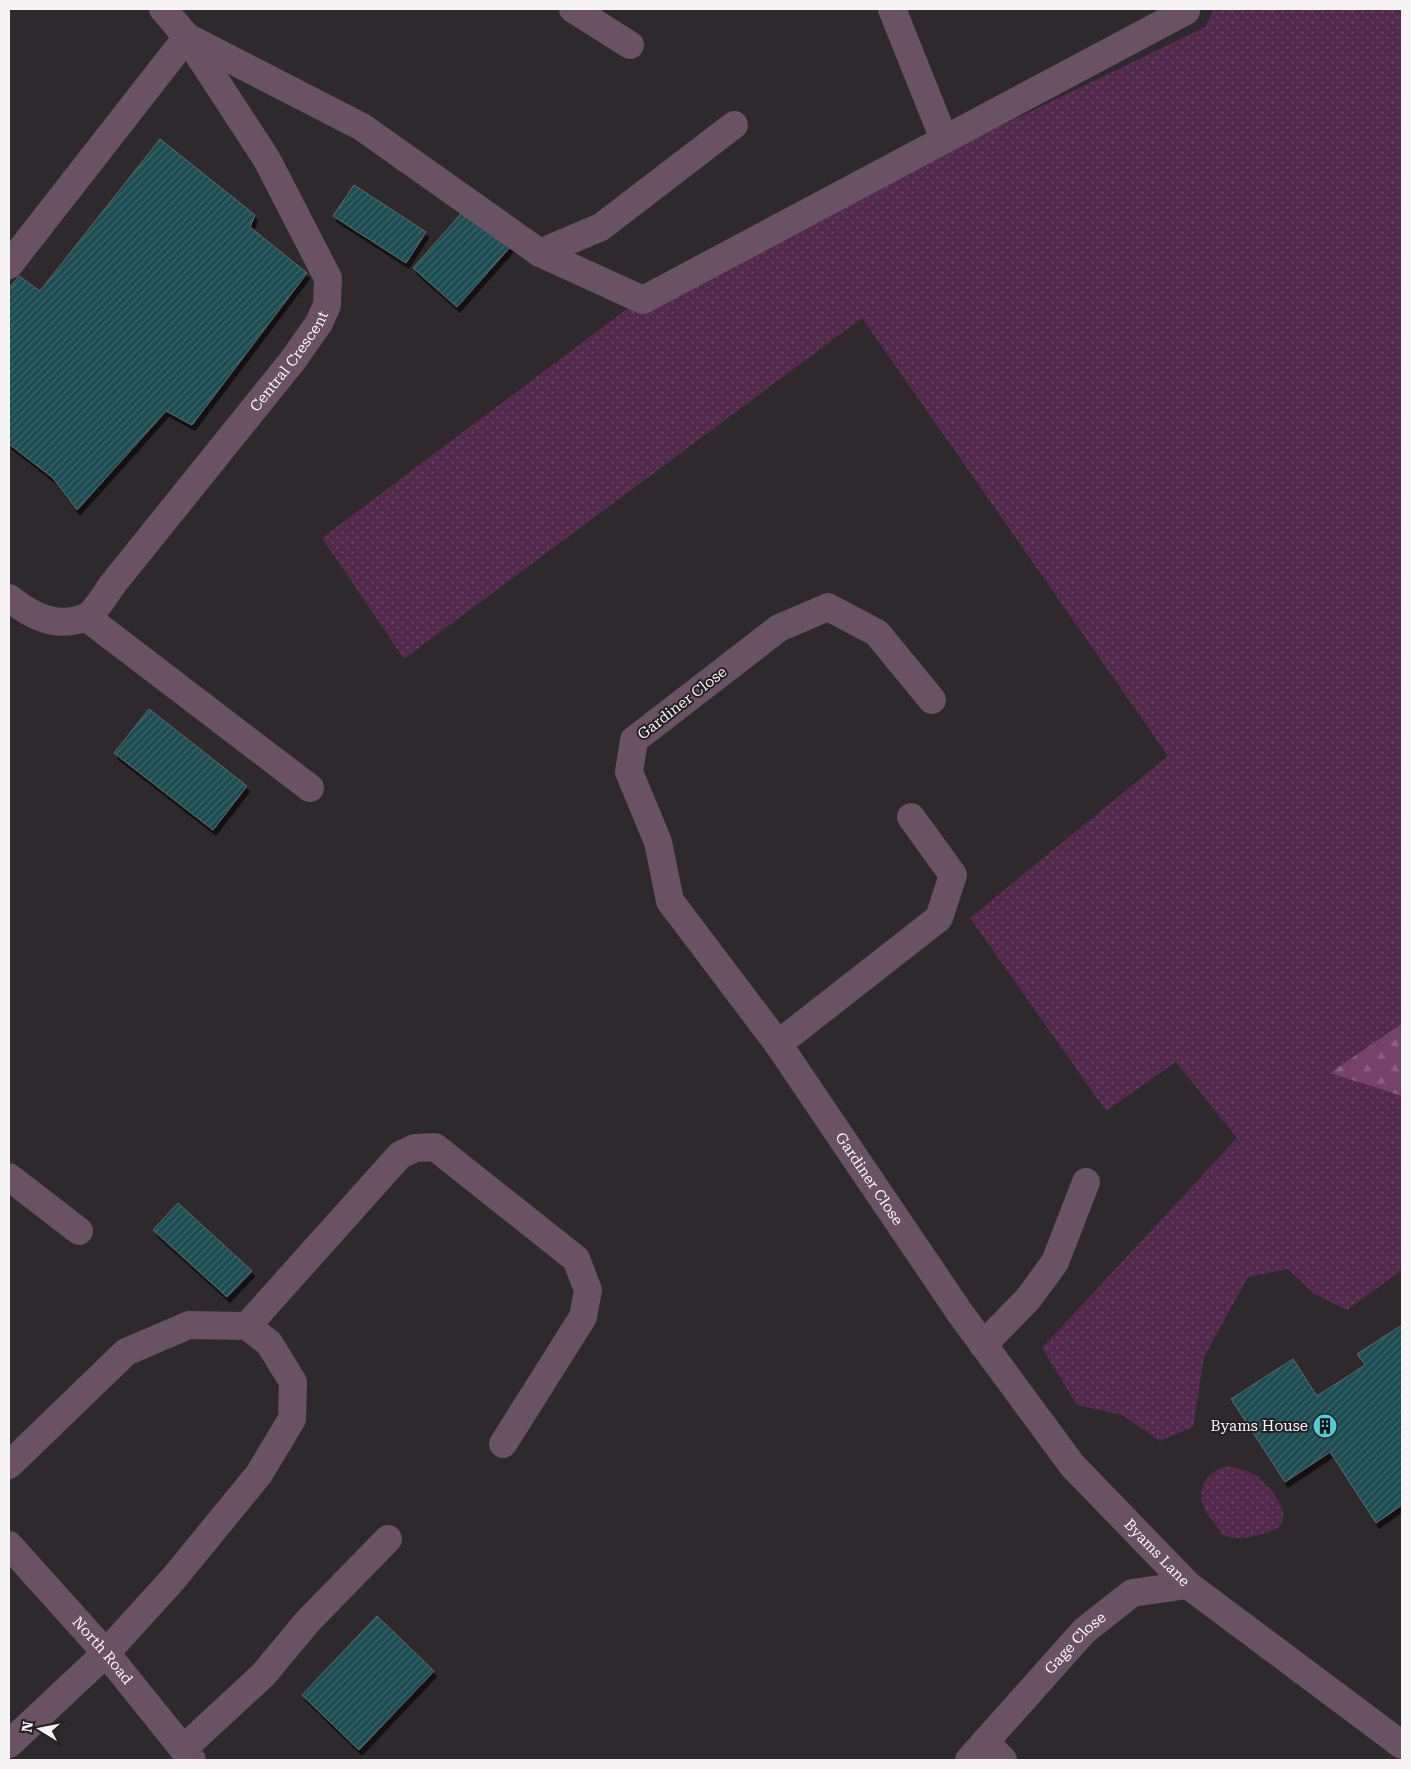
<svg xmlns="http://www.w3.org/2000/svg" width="1411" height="1769" font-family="'Roboto Serif',serif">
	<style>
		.grass { fill: url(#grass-dots) }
		.forest { fill: url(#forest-firs) }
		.building { fill: url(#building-hatch); stroke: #62696a; filter: url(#shadow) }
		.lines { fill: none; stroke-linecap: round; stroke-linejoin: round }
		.minor { stroke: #695263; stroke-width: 28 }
		.labels { text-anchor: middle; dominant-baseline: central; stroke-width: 4; stroke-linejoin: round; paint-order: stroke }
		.street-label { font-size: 15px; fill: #f7f4f6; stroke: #241f22 }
		.poi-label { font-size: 15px; fill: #f7f4f6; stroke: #241f22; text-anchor: end }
	</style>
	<defs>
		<pattern id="grass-dots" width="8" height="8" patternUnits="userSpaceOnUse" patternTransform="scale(1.25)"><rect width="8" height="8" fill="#532a4b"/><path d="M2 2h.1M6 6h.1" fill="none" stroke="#6c4a66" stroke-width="1.8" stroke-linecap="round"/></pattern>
		<pattern id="forest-firs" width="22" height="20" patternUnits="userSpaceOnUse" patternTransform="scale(1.25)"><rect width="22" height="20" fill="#75436a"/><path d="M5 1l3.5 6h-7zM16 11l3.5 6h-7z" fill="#895f80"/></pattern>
		<pattern id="building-hatch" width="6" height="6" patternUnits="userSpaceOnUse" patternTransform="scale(1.25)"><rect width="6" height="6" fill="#1b4d51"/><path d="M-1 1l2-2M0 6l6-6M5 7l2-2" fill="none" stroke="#3d676b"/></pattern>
		<filter id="shadow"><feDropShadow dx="3" dy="5.5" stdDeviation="0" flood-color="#0009"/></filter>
	</defs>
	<rect width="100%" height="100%" fill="#2d292c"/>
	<!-- grass -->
	<g class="grass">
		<path d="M1214,9H1402V1020L1401,1024L1331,1073L1402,1096V1270L1347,1310L1313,1293L1288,1269L1248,1277L1204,1357L1193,1427L1160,1441L1122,1415L1077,1405L1042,1348L1237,1138L1176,1062L1106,1111L970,918L1168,756L862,318L404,659L322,538L635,303L1205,27Z"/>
		<path d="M1226,1466C1236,1468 1247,1470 1255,1475C1267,1483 1293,1512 1280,1526C1275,1531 1268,1532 1262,1534C1251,1537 1235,1541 1224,1535C1221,1533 1217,1526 1214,1523C1195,1501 1196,1477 1226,1466Z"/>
	</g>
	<!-- forest -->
	<path class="forest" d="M1402,1020V1096L1330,1073L1401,1024Z"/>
	<!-- building -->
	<g class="building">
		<path d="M160,139L255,215L250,227L307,273L192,425L166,411L77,510L53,478L9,444V332L12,326L9,323V289L19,276L40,291Z"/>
		<path d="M354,185L426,232L406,263L333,216Z"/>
		<path d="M467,207L511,246L457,307L413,268Z"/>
		<path d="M149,709L247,786L213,830L114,753Z"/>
		<path d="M178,1203L252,1271L227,1297L153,1230Z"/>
		<path d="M1402,1325V1505L1376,1523L1330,1452L1285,1482L1231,1399L1293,1359L1317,1396L1365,1365L1357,1354Z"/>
		<path d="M377,1616L434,1671L359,1750L302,1695Z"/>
	</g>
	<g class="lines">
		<!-- minor -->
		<g class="minor">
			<path d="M573,9L630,45"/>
			<path d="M892,9L944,139"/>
			<path d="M540,253L601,227L734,125"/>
			<path d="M9,265L187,37L362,127L540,253L643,300L1186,11L1183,9"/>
			<path id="s1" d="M9,598C28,613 51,627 77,620C80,619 85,618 88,616C98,608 105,595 112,585L293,360L319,323L327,305L328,278L266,158L187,37L163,9"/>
			<path d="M86,617L310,788"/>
			<path id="s2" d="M932,700L877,633L828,607L779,628L634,740L629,772L658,842L670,901L778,1044L960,1313L1072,1465L1188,1585L1402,1745"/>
			<path d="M778,1044L939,918L953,875L911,817"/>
			<path d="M9,1177L79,1231"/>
			<path d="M983,1345L1028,1299L1055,1262L1086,1182"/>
			<path d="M9,1465L126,1352L189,1325L247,1326L400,1155L415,1148L435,1147L576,1259L588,1290L583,1317L503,1444"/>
			<path id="s3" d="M9,1545L106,1653L192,1760"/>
			<path d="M985,1742L1003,1760"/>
			<path d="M9,1744L106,1653L174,1578L259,1474L292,1419L293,1382L269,1343L247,1326"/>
			<path d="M183,1749L263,1675L308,1621L388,1539"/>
			<path id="s4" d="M969,1760L1084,1631L1132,1593L1188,1585"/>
		</g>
	</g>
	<!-- icons -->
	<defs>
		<symbol id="building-disc" viewBox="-11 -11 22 22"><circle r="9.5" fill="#52ccd6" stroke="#241f22"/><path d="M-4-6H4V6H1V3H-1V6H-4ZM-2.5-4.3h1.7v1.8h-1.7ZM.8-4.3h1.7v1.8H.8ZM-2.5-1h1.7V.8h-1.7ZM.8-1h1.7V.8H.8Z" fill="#111"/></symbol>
	</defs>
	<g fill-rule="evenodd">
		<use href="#building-disc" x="1311" y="1412" width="28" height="28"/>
	</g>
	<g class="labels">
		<!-- street labels -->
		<g class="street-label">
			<text stroke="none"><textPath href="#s1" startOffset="411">Central Crescent</textPath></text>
			<text transform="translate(682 703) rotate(-38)">Gardiner Close</text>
			<text stroke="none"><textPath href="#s2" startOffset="889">Gardiner Close</textPath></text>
			<text stroke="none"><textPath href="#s2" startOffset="1362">Byams Lane</textPath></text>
			<text stroke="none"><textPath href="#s4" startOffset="158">Gage Close</textPath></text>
			<text stroke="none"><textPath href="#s3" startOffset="141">North Road</textPath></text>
		</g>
		<!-- poi labels -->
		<g class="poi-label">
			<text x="1308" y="1426">Byams House</text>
		</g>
	</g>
	<!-- border -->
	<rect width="1411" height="1769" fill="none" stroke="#f7f4f6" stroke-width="20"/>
	<!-- north arrow -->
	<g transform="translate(40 1729) rotate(280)" stroke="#241f22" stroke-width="4" paint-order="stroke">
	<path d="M0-4L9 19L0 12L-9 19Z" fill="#f7f4f6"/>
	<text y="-8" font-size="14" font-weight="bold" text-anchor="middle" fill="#f7f4f6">N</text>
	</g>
</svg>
